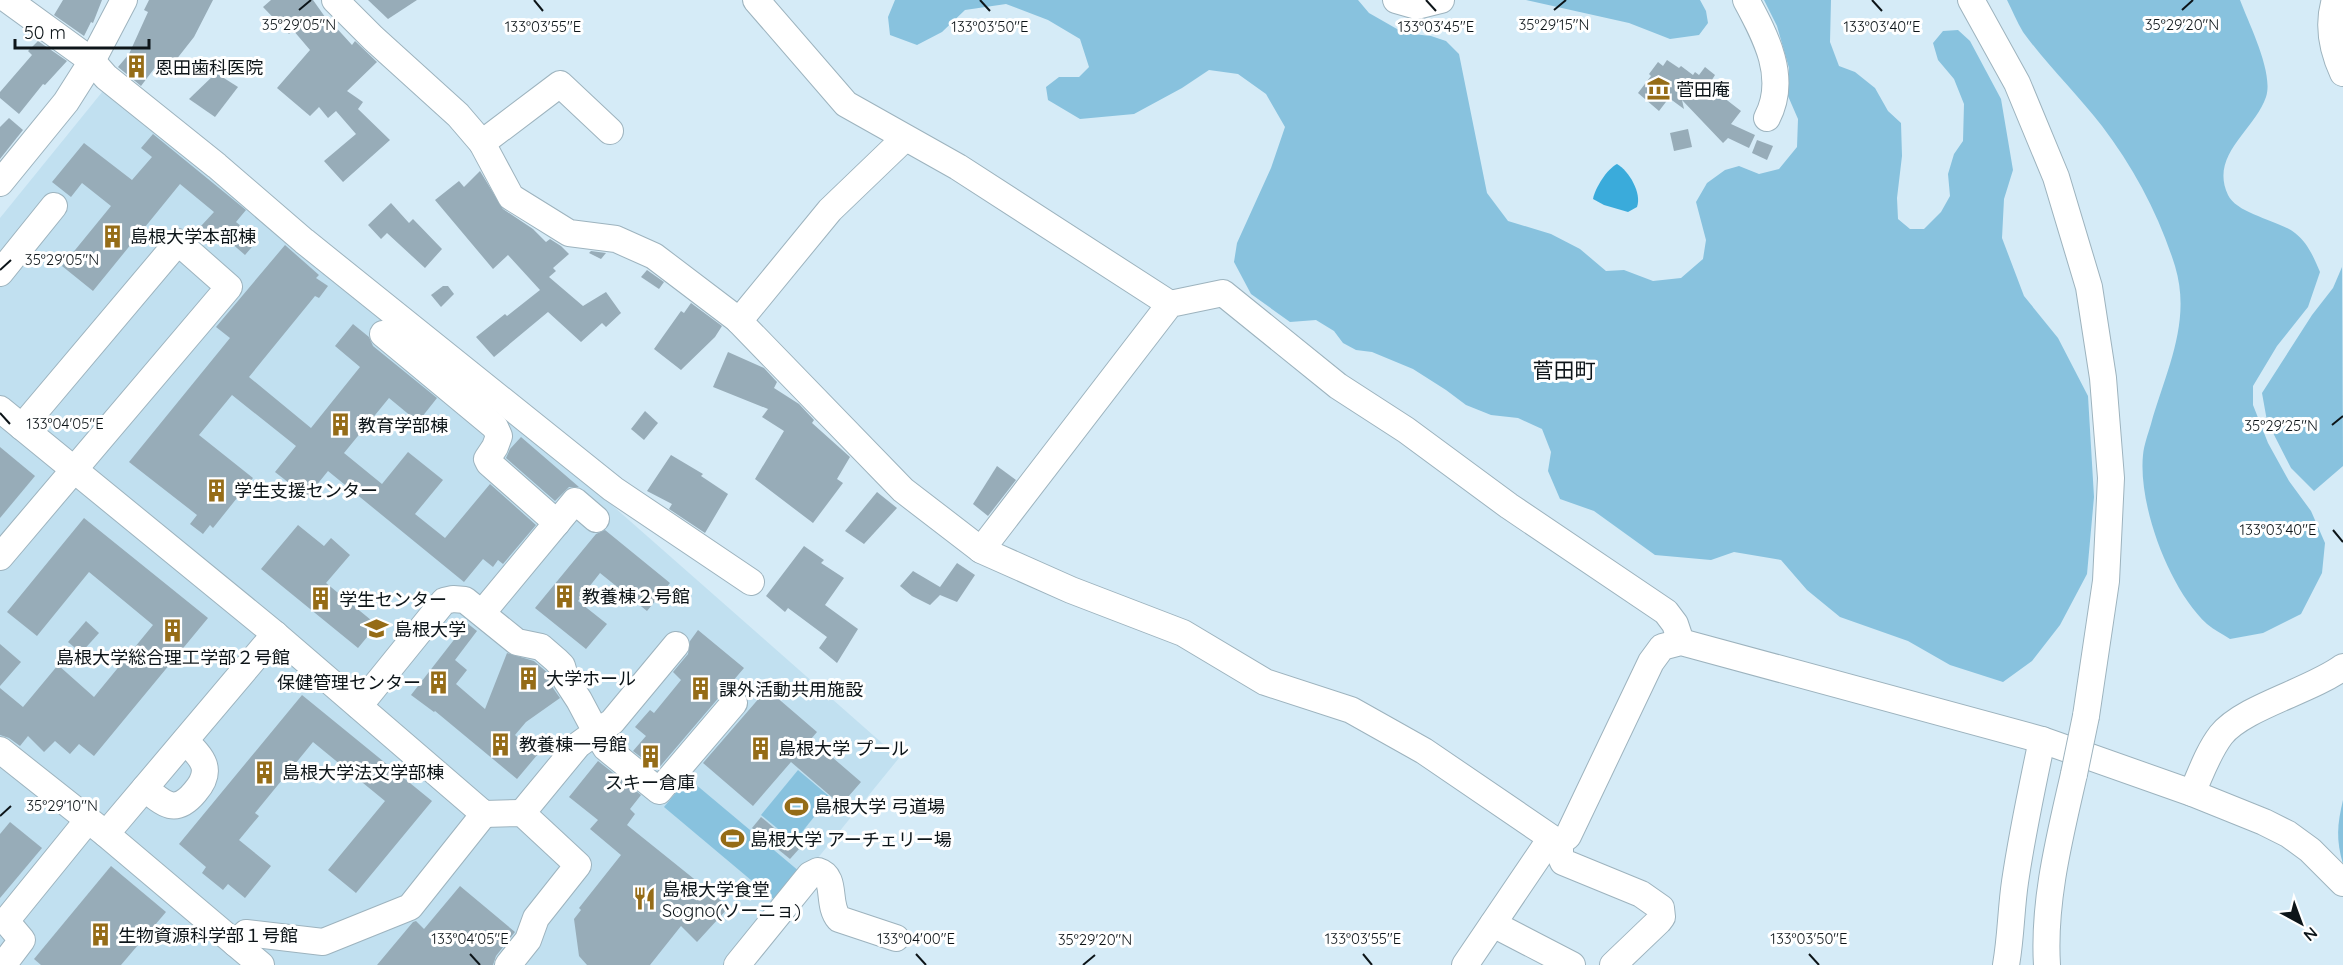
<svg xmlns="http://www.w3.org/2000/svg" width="2343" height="965" font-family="Quicksand,'Noto Sans JP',sans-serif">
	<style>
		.built { fill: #c1e0f0 }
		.green { fill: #88c2de }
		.water { fill: #3aabdb }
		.building { fill: #97acb8 }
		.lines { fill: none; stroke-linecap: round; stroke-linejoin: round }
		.minor-casing { stroke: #9db3be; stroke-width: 28 }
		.minor { stroke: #fff; stroke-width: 26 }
		.minor-bridge-casing { stroke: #9db3be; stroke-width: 28; stroke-linecap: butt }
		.minor-bridge { stroke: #fff; stroke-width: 26 }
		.ticks { fill: none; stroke: #0d1519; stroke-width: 2 }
		.labels { text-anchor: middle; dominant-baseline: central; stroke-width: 6; stroke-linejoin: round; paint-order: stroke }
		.poi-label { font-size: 18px; fill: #0d1519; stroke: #fff; text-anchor: start }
		.quarter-label { font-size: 21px; fill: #0d1519; stroke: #fff }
		.ticks-label { font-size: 15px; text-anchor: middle; fill: #0d1519; stroke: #fff; stroke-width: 6; stroke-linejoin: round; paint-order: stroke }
	</style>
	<rect width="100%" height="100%" fill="#d5ebf7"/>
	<!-- built -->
	<path class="built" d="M107,86L605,499L899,758L731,965H0V218Z"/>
	<!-- green -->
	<g class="green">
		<path d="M895,0H1358L1369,13L1404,33L1431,36L1446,41L1459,54L1487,193L1508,221L1551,234L1580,249L1606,271L1624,270L1653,281L1681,278L1703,259L1706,240L1696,202L1707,183L1725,170L1739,166L1759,174L1779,169L1797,147L1798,119L1788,96L1789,68L1777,26L1764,0H1831L1830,42L1839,66L1855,72L1875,88L1888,111L1901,123L1902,156L1897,198L1898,219L1910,229H1924L1941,212L1950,196L1948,174L1954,154L1963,141L1964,104L1954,79L1938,60L1933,43L1943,31L1958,30L1970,41L2001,99L2013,170L2004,199L2002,238L2024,296L2058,338L2088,396L2094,497L2087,574L2060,625L2032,661L2003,682L1950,665L1908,641L1840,617L1807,590L1781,560L1734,552L1711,560L1655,555L1594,511L1560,499L1548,471L1551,452L1542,429L1518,418L1491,415L1466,405L1446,390L1413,369L1372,352L1356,350L1343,343L1334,331L1316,320L1290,322L1251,294L1234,262L1237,243L1271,168L1285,127L1266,94L1238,74L1209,70L1182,88L1134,114L1080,119L1048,100L1046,87L1059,77H1079L1089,67L1080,39L1048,20L1006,4L965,10L942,32L917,45L890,35L888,17Z"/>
		<path d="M1526,0H1700L1706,11L1708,23L1699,35L1670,39L1629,23Z"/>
		<path d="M2007,0H2240C2249,24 2274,73 2266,97C2255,130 2209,155 2228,195C2237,214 2278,220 2295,233C2308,243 2314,258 2320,272L2308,307L2277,346L2253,386V405L2268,443L2289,481L2311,511L2325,543L2322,573L2301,614L2263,633L2230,639C2223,634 2214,630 2207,624C2169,589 2138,505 2143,455C2144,445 2148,434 2151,424C2166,371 2192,322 2175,266C2159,215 2134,168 2102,126C2077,94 2047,65 2023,32C2017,22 2012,10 2007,0Z"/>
		<path d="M2342,267L2343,466L2314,491L2291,468L2267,421L2262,393L2312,315L2333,288Z"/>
		<path d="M798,770L830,797L794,842L761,815Z"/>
		<path d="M688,778L800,872L776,901L664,807Z"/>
		<path d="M2343,800V864C2336,840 2337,825 2343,800Z"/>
	</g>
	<!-- water -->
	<path class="water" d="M1617,164C1629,171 1642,193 1637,207L1628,212L1604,205L1593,199C1595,188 1607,169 1617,164Z"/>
	<!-- building -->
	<g class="building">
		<path d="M63,0H102L93,23L91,22L84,36L54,15Z"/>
		<path d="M149,0H213L194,37L172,65L163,57L141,86L118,67L129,54L148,12L144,10Z"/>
		<path d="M271,0H313L330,24L332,23L352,45L355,41L377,62L347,91L363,102L358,109L390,140L343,182L324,161L356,134L336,111L328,118L319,107L310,116L277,88L310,50L293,30L289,34L263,7Z"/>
		<path d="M368,0H417L388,19Z"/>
		<path d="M38,41L67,61L45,85L43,84L19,114L0,98V92L32,55L28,51Z"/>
		<path d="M1667,60L1679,68L1681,66L1693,75L1695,72L1699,75L1705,67L1715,75L1710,83L1712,85L1710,87L1741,111L1731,124L1755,135L1749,148L1728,138L1723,143L1682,100L1684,109L1669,98L1659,111L1638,93L1651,76L1649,74L1658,62L1663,66Z"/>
		<path d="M216,73L238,87L215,117L189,99Z"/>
		<path d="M9,118L23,130L0,159V127Z"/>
		<path d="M1688,129L1692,147L1674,151L1670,133Z"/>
		<path d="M153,134L246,210L236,222L258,240L245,255L222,235L217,240L201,226L214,212L180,184L93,291L62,266L111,206L82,183L71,197L52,182L84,143L132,180L152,157L141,148Z"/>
		<path d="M1757,140L1773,146L1767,160L1752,153Z"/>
		<path d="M480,171L503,209L533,229L546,242L550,239L561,246L569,254L553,268L556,271L549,277L583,306L606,292L621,313L606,327L602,323L581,342L548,312L494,357L476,337L505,314L507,316L540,290L508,255L493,269L435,200L459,181L464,187Z"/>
		<path d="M391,203L409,223L413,219L442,249L425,268L387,233L381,239L368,225Z"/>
		<path d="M285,245L319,275L316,278L328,286L319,298L315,296L249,377L311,428L360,367L335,346L353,324L369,337L373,346L437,398L418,422L389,398L344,453L382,484L408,452L443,480L415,514L445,538L490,484L536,525L503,564L498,560L493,567L483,559L464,582L328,471L307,497L275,472L296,446L232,395L199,435L253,478L213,528L210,525L203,534L190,524L197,515L129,462L230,338L216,327Z"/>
		<path d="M591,251L606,253L601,259L589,253Z"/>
		<path d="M647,270L664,282L659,289L641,277Z"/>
		<path d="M443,286H448L454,294L441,307L431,295Z"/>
		<path d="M691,303L722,326L715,337L681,370L654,349L681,311L684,313Z"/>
		<path d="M728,352L764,368L777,382L774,388L799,404L814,420L812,423L850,457L837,479L843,483L813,523L755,479L784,431L762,417L768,409L713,387Z"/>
		<path d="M645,411L658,423L644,440L631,429Z"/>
		<path d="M521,437L579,487H569L555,501L506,458L510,449Z"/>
		<path d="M0,447L35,476L0,518Z"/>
		<path d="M671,455L703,474L701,476L728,494L705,533L669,509L672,504L647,491Z"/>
		<path d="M997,466L1016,480L988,516L973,504Z"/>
		<path d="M877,492L897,508L864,544L845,531Z"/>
		<path d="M84,518L208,618L94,756L79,744L70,754L55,741L44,752L28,736L20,746L9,738L0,735V688L23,707L58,665L94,697L153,625L89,572L37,636L7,612Z"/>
		<path d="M298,525L324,546L331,538L350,555L326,583L377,625L358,648L261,569Z"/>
		<path d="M605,530L670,583L647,611L600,573L578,601L607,624L586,649L535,608L596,534Z"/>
		<path d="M804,546L824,560L821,563L844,578L825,605L858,629L837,663L819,648L827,637L788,608L785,612L766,596Z"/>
		<path d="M957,563L975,575L957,602L940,595L930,605L912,596L900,586L913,571L940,587Z"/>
		<path d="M86,621L99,633L81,653L68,642Z"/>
		<path d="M467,623L477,631L455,660L467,670L456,684L485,709L507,653L534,661L549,674L553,688L560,698L526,722L515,735L538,754L517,779L435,711L434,712L411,695Z"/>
		<path d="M698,630L744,668L657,770L633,751L646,736L635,727L650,710L654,713L681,680L673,672L688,654L690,641Z"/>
		<path d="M0,644L21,662L0,686Z"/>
		<path d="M767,689L817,732L811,739L861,782L841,805L791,762L753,806L703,763Z"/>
		<path d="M302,695L432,801L356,893L328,870L385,801L313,742L255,813L259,816L239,840L271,866L245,898L228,884L223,890L202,873L206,867L179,844Z"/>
		<path d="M598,761L641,795L630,809L635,814L627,825L729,907L697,942L681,926L650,965H587L579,956L574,919L581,910L579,908L621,855L590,829L598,820L569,797Z"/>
		<path d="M761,817L799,849L790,859L752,828Z"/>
		<path d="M10,822L42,848L0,898V834Z"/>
		<path d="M111,866L166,912L121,965H41L34,959Z"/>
		<path d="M460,886L515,932L496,956L493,965H377L413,922L416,921L424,929Z"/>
	</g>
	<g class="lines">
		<defs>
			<g id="minor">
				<path d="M8,0L92,61L106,77L217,166L304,241L613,489L751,582"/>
				<path d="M335,0L373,38L458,115L482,143L511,197L569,233L616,239L654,256L737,319L903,490L981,550L1071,590L1183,633L1265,682L1351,710L1424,751L1556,841L1560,842L1568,836L1651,662L1662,647L1681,642L2042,740L2192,793L2264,822L2288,834L2310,850L2343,883"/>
				<path d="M756,0L846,104L958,167L1170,304"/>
				<path d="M1396,0L1417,6L1441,0"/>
				<path d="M1746,0C1766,37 1788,78 1767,118"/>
				<path d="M1971,0L2017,83L2056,177L2089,287L2103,378L2111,478L2106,581L2086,716"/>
				<path d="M2335,0C2327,25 2332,49 2343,73"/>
				<path d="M482,143L560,84L610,131"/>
				<path d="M0,183L66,102L92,61L124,0"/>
				<path d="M0,273L54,206"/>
				<path d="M739,321L830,210L905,138"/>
				<path d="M383,334L495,427L499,436L495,447L487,459L489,463L557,523"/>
				<path d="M0,409L275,634L484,814L522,813L578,865L536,918L528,940L508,965"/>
				<path d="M981,550L1170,304L1223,293L1338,386L1406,430L1509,506L1666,612L1675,624L1681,642"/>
				<path d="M0,557L229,287L178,242L22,427"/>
				<path d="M483,612L575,501L596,519"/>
				<path d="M676,645L612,722L596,732L606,748L659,791L734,703"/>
				<path d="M359,706L444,601L453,599L465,600L517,642L541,647L556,660L562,666L566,680L579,700L596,732L578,745L522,813"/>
				<path d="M0,750L106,834L261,965"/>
				<path d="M145,788C164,805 176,815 195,792C214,770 203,758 185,741"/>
				<path d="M2192,793C2201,773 2208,752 2221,735C2243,707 2311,691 2343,667"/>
				<path d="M106,834L275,634"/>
				<path d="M1560,842V855L1563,862L1641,894L1661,908L1662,917L1659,921L1613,965"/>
				<path d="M1493,924L1572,965"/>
				<path d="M236,944L246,933L323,942L410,907L484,814"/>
				<path d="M3,965L22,940L6,921L88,820"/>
				<path d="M737,965L810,875L818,871C838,877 826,904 839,919L896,938"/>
				<path d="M1465,965L1551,838"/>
				<path d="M2006,965C2011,937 2011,909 2015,882C2022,834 2032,787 2042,740"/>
				<path d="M2047,965C2043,901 2060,836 2074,774"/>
			</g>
		</defs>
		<!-- minor casing -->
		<use href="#minor" class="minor-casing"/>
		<!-- minor -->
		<use href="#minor" class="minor"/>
		<defs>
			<path id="minor-bridge" d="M2074,774L2086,716"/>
		</defs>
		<!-- minor-bridge casing -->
		<use href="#minor-bridge" class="minor-bridge-casing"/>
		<!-- minor-bridge -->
		<use href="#minor-bridge" class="minor-bridge"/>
	</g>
	<!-- ticks -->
	<path class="ticks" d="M534,0L543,11M980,0L990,11M1426,0L1436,11M1872,0L1882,11M299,10L311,0M1554,10L1566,0M2182,10L2193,0M0,270L11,260M0,413L10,424M2332,425L2343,416M2333,530L2343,542M0,816L11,806M470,954L480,965M916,954L926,965M1363,954L1372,965M1809,954L1819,965M1083,965L1095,955"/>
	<!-- icons -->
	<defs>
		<symbol id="building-bare" viewBox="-9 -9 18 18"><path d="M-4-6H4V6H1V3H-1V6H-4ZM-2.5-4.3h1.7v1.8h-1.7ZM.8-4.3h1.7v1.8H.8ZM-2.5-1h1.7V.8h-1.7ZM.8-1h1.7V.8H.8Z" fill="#956c17" stroke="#fff" stroke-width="2.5" paint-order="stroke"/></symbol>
		<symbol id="museum-bare" viewBox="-9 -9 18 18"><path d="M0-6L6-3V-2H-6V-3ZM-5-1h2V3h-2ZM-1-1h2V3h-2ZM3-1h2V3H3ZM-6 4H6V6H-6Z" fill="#956c17" stroke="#fff" stroke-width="2.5" paint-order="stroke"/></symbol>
		<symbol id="university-bare" viewBox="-9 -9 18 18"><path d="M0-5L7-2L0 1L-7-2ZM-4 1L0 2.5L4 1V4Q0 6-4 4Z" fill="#956c17" stroke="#fff" stroke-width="2.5" paint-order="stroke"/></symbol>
		<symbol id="stadium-bare" viewBox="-9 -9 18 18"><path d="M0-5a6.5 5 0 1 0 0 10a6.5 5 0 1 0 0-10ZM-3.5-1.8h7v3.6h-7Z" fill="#956c17" stroke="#fff" stroke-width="2.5" paint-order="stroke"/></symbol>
		<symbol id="restaurant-bare" viewBox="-9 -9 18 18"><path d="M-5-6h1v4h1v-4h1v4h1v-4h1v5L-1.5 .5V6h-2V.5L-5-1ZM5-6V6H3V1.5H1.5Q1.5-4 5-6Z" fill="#956c17" stroke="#fff" stroke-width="2.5" paint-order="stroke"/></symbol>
	</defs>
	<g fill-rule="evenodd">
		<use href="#building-bare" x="120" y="50" width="33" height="33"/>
		<use href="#museum-bare" x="1642" y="72" width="33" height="33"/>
		<use href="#building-bare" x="96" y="220" width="33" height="33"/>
		<use href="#building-bare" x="324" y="408" width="33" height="33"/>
		<use href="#building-bare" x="200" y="474" width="33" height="33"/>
		<use href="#building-bare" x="548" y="580" width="33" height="33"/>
		<use href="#building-bare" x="304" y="582" width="33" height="33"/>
		<use href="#university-bare" x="360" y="612" width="33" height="33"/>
		<use href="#building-bare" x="156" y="614" width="33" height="33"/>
		<use href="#building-bare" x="512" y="662" width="33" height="33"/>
		<use href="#building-bare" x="422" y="666" width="33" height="33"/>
		<use href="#building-bare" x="684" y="672" width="33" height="33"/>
		<use href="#building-bare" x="484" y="728" width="33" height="33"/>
		<use href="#building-bare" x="744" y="732" width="33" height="33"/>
		<use href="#building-bare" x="634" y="740" width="33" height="33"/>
		<use href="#building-bare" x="248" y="756" width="33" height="33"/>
		<use href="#stadium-bare" x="780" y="790" width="33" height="33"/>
		<use href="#stadium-bare" x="716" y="822" width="33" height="33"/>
		<use href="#restaurant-bare" x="628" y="882" width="33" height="33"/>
		<use href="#building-bare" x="84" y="918" width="33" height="33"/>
	</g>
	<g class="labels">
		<!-- poi labels -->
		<g class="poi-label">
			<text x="155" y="67">恩田歯科医院</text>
			<text x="1676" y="89">菅田庵</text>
			<text x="130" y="236">島根大学本部棟</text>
			<text x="358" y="425">教育学部棟</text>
			<text x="234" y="490">学生支援センター</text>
			<text x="582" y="596">教養棟２号館</text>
			<text x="339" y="599">学生センター</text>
			<text x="394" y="629">島根大学</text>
			<text x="173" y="657" text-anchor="middle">島根大学総合理工学部２号館</text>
			<text x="546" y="678">大学ホール</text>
			<text x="421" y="682" text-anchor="end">保健管理センター</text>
			<text x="719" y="689">課外活動共用施設</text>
			<text x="519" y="744">教養棟一号館</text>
			<text x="778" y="748">島根大学 プール</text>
			<text x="282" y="772">島根大学法文学部棟</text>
			<text x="650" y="782" text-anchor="middle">スキー倉庫</text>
			<text x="814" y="806">島根大学 弓道場</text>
			<text x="750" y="839">島根大学 アーチェリー場</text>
			<text x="662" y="889">島根大学食堂<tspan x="662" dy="21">Sogno(ソーニョ)</tspan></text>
			<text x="118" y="935">生物資源科学部１号館</text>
		</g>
		<!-- quarter labels -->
		<g class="quarter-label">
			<text x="1564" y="370">菅田町</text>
		</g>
	</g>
	<g class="ticks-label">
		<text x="299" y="30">35°29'05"N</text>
		<text x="1554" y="30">35°29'15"N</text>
		<text x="2182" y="30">35°29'20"N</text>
		<text x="543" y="32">133°03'55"E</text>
		<text x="990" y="32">133°03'50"E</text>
		<text x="1436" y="32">133°03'45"E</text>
		<text x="1882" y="32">133°03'40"E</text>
		<text x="62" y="265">35°29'05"N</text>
		<text x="65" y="429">133°04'05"E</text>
		<text x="2281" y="431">35°29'25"N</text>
		<text x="2278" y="535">133°03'40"E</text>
		<text x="62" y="811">35°29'10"N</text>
		<text x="470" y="944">133°04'05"E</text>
		<text x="916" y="944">133°04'00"E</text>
		<text x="1363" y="944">133°03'55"E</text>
		<text x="1809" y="944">133°03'50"E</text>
		<text x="1095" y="945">35°29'20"N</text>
	</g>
	<!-- north arrow -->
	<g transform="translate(2301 923) rotate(139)" stroke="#ffffff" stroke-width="4.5" paint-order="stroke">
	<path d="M0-4.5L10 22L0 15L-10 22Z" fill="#0d1519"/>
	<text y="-9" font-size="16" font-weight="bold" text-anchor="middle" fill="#0d1519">N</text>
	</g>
	<!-- scale -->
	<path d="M15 39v9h134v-9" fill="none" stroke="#0d1519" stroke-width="3"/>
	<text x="24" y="39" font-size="18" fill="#0d1519" stroke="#ffffff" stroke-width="4.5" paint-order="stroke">50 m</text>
</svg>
